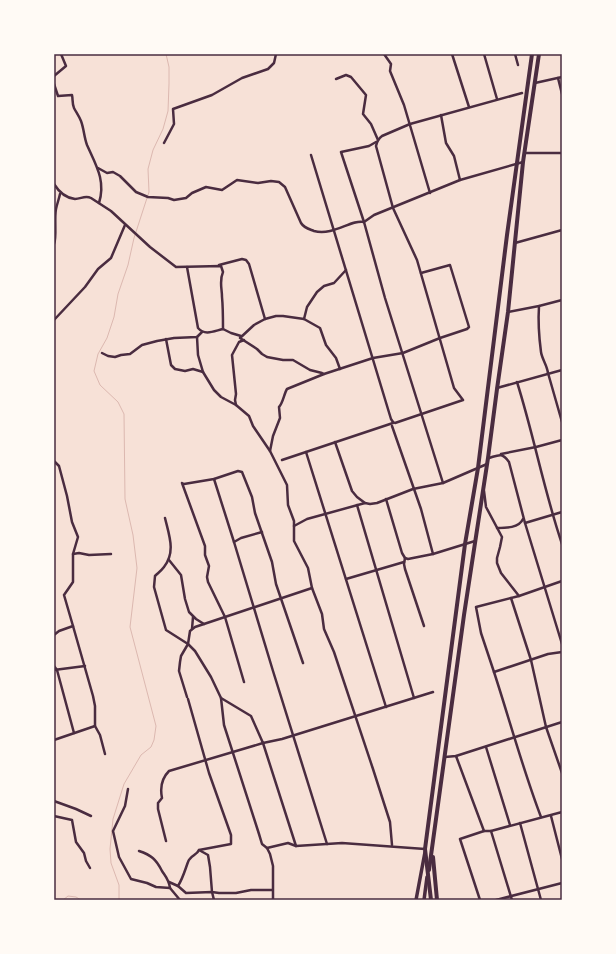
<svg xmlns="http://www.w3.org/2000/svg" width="616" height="954" font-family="Jost,sans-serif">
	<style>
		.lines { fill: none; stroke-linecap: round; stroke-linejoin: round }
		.stream { stroke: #dcb8b0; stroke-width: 1 }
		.minor { stroke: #4a2c40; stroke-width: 2.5 }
		.secondary { stroke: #4a2c40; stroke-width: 3.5 }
		.primary { stroke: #4a2c40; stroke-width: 4 }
		.neatline { fill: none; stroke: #4a2c40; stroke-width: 1.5 }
	</style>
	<rect width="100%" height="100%" fill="#f7e1d7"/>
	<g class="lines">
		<!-- stream -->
		<g class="stream">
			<path d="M148,195L149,192L148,169L153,150L163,129L168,111L169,84V67L166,54"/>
			<path d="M63,900L68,896L76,897L81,900"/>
			<path d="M118,900L119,899V885L111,863L110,849L113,819L124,784L141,755L151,747L154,740L156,726L130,627L137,568L133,535L125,499L124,414L118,402L100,385L94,371L98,354L107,338L114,317L118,294L128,265L134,238L147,198"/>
		</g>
		<!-- minor -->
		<g class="minor">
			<path d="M384,54L391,64L390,71L404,105L430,193"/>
			<path d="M452,54L469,107"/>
			<path d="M484,54L497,99"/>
			<path d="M515,54L518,65"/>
			<path d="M54,76L66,66L61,54"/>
			<path d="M558,78L562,94"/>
			<path d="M336,79L346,75L351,77L366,95L363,114L371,124L378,140"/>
			<path d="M535,83L562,77"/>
			<path d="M54,84L58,96L72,95C73,99 72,104 74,108C76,112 79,116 81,121C84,129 84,137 87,145C96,165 106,181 99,203"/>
			<path d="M441,115L446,143L454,156L460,180"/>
			<path d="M376,142L369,146L341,152L364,222L385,298L443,483"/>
			<path d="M164,143L174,124L173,109L212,95L242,78L268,69L274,63L276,54"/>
			<path d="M525,153H562"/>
			<path d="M311,155L391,419L393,422L395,423L463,400L454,388L417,260L393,208L376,146C377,141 378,139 382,136L410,124L522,93"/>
			<path d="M98,168L107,173L113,172L120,176L136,192L148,197L168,198L174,200L186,198L192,193L206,187L222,190L237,180L258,183L271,181L279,182L285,187L301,223C304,228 309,229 314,231C334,236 351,219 364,222L374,215L460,180L523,162"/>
			<path d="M54,184C59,192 65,198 75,199C81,199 85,195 91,198L111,211L150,247L176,267L221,266L223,272C219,281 222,288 222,297C223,307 223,318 223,329"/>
			<path d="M515,243L562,230"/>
			<path d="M54,244C57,238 54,219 56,209C57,204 59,199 60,194"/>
			<path d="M219,265L242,259L246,260L249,264L265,319"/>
			<path d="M187,267L198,328C205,336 214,331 223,329L231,333L241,336"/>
			<path d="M539,306C538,321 539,337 541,352C542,359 547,365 548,373"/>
			<path d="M508,312L539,306L562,300"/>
			<path d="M304,319L307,307L317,292L324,286L334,283L346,270"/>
			<path d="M54,320L85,287L98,269L111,258L125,225"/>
			<path d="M197,337L198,355L203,372L214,390L221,397L236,405L249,416L253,426L270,451L287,485L288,505L294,521V541L308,568L312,588L322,614L324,629L334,652L373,769L390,822L392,845"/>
			<path d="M166,339L171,365L175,369L185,371L193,369L203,372"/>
			<path d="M102,353L108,356L115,357L121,355L130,354L142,345L157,341L174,338L197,337L202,332"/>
			<path d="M548,373L562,422"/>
			<path d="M324,374L322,373L310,370L293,360H283L267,357L262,354L257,349L240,338L254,325L265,319L276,316H283L304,319L320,328L326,345L336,358L340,369"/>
			<path d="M517,382C534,436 544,491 562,544"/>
			<path d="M497,388L562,370"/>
			<path d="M236,405L235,400L236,394L232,355L239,342L244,340"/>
			<path d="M392,426L421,509L433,554"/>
			<path d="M335,442L352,491L357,497L365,503L370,504L377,503L413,489L443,483L487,464"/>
			<path d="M270,451L273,436L280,418L279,407C283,403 284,394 287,389L324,374L373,358L403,353L440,338L467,329L469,327L450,265L421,273"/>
			<path d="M306,452L386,707"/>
			<path d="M501,454L536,447L562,440"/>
			<path d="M489,458C499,455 502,452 509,462L525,523L562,644"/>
			<path d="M282,460L393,423"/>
			<path d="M54,461L59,466L67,496L72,522L78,537L73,554V582L64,595L73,626L59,631L54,635"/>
			<path d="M214,479L234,542"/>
			<path d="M484,491L486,507L502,537L500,547L497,558V563L501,573L519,596"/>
			<path d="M386,499L402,553L405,558L408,559L433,554L475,541"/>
			<path d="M357,505L414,698"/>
			<path d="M165,518C169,535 176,552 164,567C161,571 158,573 155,576L154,587L166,630L188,644L195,651L211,677L221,698L251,716L263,743L282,739L433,692"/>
			<path d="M525,523L562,512"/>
			<path d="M294,526L307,519L365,503"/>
			<path d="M497,528C506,528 519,528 523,519"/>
			<path d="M262,532L241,538L234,542L273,671L327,844"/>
			<path d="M73,554L79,553L89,555L111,554"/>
			<path d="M405,558L404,564L405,569L424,626"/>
			<path d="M169,560L181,575L185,599L189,612L196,619L204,624"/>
			<path d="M346,579L404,562"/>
			<path d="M562,581L519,596L476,607L481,633L494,672L548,654L562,652"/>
			<path d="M511,598L531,660L546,727L562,773"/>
			<path d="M73,626L93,696L95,706V726L100,735L105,754"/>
			<path d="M192,629L193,617"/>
			<path d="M54,666L57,670L74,733"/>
			<path d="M54,670L85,666"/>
			<path d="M494,672C510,721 523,770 541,817"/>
			<path d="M244,682L225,617L208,582L207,577L209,566L205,555V546L182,483L184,484L214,479L238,471L242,472L252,497L255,513L272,562L276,584L303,663"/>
			<path d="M187,697L179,671L180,662L181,656L188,644L190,631L195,627L312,588"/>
			<path d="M221,698L224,725L259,834L262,844L267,848L270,854L273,866V900"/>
			<path d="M188,699L209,773L231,835V844L199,850C197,855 190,856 188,862C185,870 183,878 178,886L186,893L212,892L214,900"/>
			<path d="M54,740L95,726"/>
			<path d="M486,747L510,825"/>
			<path d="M456,756L484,831"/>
			<path d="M445,757L456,756L562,722"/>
			<path d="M128,789L125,806L113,831L119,857L131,879L147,883L156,887L170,888L180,900"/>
			<path d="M54,801L76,809L91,816"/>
			<path d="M54,816L72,820L76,842L84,853L86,861L90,868"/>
			<path d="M551,816L562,859"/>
			<path d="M520,823L541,900"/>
			<path d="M491,831L512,900"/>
			<path d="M166,841L158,809V803L162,798C160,788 162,778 169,771L263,743L296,846"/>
			<path d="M267,848L288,843L296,846L342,843L425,849"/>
			<path d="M199,850L208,855L210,867L212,892L219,893H236L251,890H272"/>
			<path d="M139,851C151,855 156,859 162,871C166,877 169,880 170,888"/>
			<path d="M169,882L178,886"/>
			<path d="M480,900L460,839L484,831H491L562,812"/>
			<path d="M496,900L562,883"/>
		</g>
		<!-- secondary -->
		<g class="secondary">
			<path d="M416,900L425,852"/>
			<path d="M424,900L427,877"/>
		</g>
		<!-- primary -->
		<g class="primary">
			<path d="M433,857L437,900"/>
			<path d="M429,870L464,615L488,458L497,389L508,312L523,162L539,54"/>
			<path d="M431,900L425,849L465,544L478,468L507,235L532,54"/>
		</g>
	</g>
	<!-- border -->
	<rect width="616" height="954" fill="none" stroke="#fffaf5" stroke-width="110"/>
	<rect x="55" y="55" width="506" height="844" class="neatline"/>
</svg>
